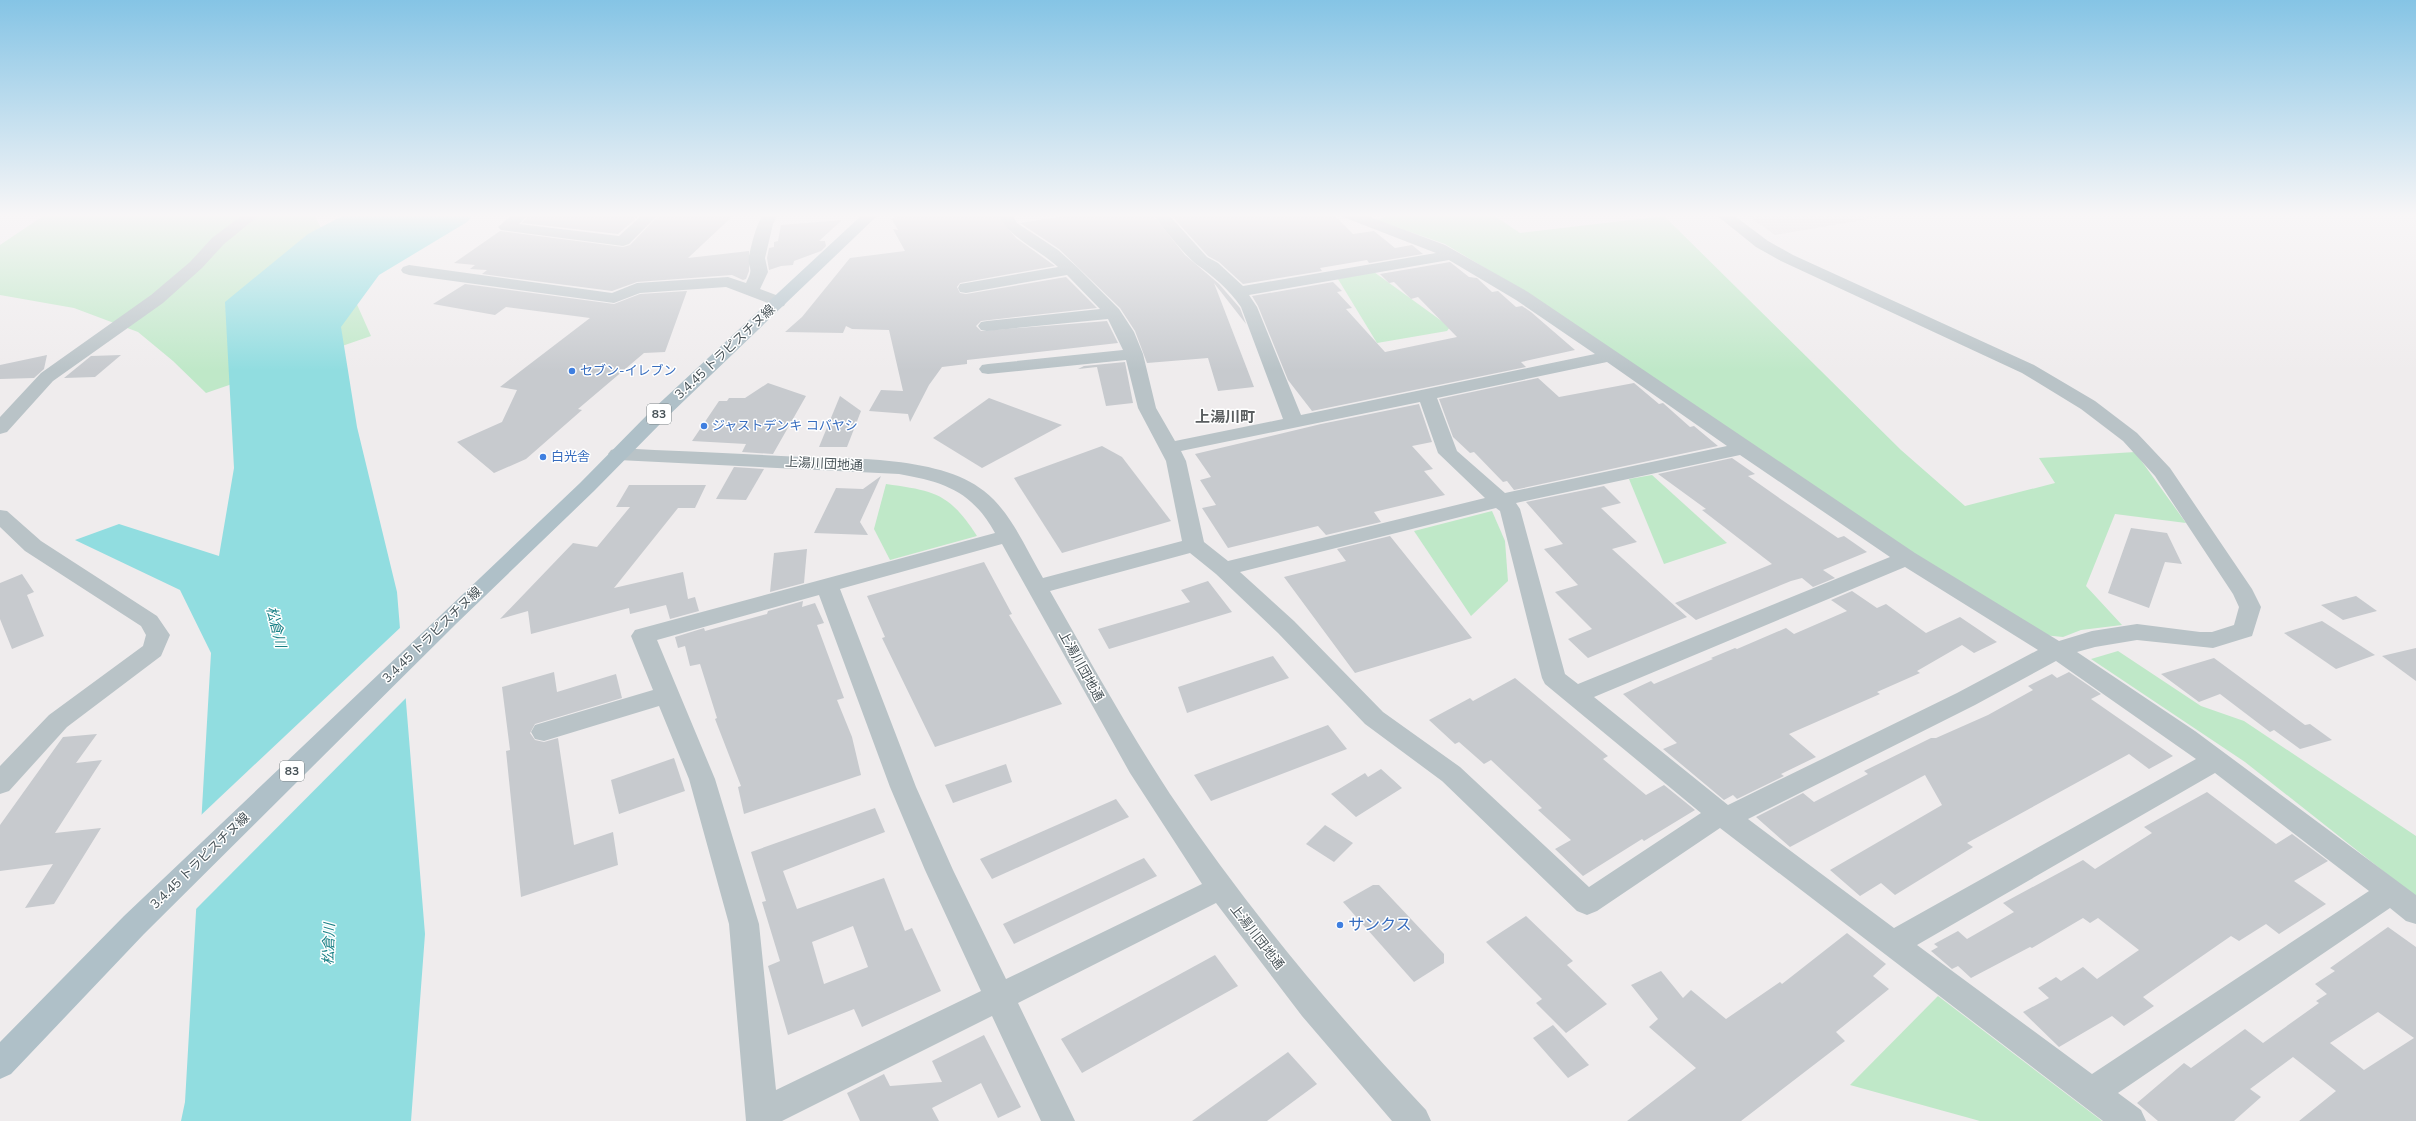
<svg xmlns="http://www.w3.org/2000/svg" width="2416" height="1121" font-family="'Nunito Sans','Noto Sans JP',sans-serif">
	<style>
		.education { fill: #e0ddde }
		.green { fill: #bfe8c8 }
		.water { fill: #91dde0 }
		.pier { fill: #efeced }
		.building { fill: #c7cace; fill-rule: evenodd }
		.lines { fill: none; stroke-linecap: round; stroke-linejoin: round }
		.minor { fill: #b9c3c7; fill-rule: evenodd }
		.major { fill: #afc0c8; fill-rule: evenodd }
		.shop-dot { fill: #3f7fe0; stroke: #fff; stroke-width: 1.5 }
		.labels { text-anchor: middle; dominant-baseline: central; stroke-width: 3; stroke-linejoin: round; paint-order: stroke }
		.shield { fill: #fff; stroke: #7e8689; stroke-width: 1 }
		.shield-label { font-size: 12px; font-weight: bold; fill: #475257 }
		.street-label { font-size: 13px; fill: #475257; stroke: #fff }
		.shop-label { font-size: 13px; fill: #366cbe; stroke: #fff; text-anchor: start }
		.water-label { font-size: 14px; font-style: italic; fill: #1c8287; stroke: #fff }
		.quarter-label { font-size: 15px; font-weight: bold; fill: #5a5e60; stroke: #fff }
		.near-shop-label { font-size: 16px; fill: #366cbe; stroke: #fff; text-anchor: start }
	</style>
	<rect width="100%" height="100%" fill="#efeced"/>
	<!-- education -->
	<path class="education" d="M1745,214H1898L1775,235Z"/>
	<!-- green -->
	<g class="green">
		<path d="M46,214H314L339,264L371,336L206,393L173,361L138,332L74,308L0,295V245Z"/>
		<path d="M1392,214H1492L1520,233L1664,216L1901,450L1965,506L2055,483L2039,458L2135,452L2186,523L2115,514L2086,586L2122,625L2081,630L2063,637L2043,635L1914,555L1532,296L1445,244L1376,220Z"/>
		<path d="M1374,272L1450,327L1447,331L1377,343L1338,279Z"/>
		<path d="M1652,475L1727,543L1664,564L1629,479Z"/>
		<path d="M886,484C935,491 949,493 977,536L890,560L874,529Z"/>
		<path d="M1492,511L1505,541L1508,581L1471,616L1414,531Z"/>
		<path d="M2118,651L2201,706L2244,721L2416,836V897L2245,762L2091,659Z"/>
		<path d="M1938,996L2102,1121H1980L1850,1085Z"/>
	</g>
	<!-- water -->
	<path class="water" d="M346,214H474L467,222L379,275L341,327L357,427L397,592L425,934L411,1121H181L185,1102L211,653L180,590L75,540L119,524L219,556L234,468L225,302L308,234Z"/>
	<!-- pier -->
	<path class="pier" d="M402,626L408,696L194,911L199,817Z"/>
	<!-- building -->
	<g class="building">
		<path d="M530,214H641L618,234L522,223Z"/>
		<path d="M660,214H735L688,258L749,251V271L746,279L743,280L732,275L637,282L612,291L482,274L487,270L470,269L475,265L454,263L500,231L623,247L630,245Z"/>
		<path d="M894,214H996L1016,238L1055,266L960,283L957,287L960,293L966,294L1066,277L1097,308L981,321L976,326L981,331L1107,321L1118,343L967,360V364L942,367L929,385L910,422L908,414L869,411L881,390L903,391L889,330L852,329L846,326L843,333L785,332L802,317L850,258L905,251L893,229L898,230L891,218L896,217Z"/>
		<path d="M1077,214H1152L1185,255L1219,284L1240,308L1246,324L1214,283L1254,387L1218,391L1208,358L1147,363L1135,331L1120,308L1059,249L1020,223Z"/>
		<path d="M1170,214H1333L1353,234L1374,231L1395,248L1412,245L1423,254L1369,263L1367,260L1320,268L1322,271L1243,284L1219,262L1208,256Z"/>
		<path d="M842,220L819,241H825L826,246L821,251L794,261L793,265L781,266L769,270L767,258L769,248L774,247V242L778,241L781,225Z"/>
		<path d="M1450,262L1469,277L1477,278L1492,292L1498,291L1516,307L1522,306L1531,312L1575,350L1521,362L1526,367L1312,411L1288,380L1258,306L1252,296L1333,282L1342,291L1337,292L1352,308L1346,309L1385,352L1457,337L1418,297L1411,299L1394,282L1389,283L1380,274Z"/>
		<path d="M465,284L614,304L640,294L687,291L665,352L644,353L578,409L582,410L526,459L494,473L457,442L502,422L517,390L500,387L590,318L506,307L495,315L433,304Z"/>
		<path d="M47,355L44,369L34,378L0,379V365Z"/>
		<path d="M121,355L95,377L64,378L91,356Z"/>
		<path d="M1125,362L1133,403L1106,406L1097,367L1078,369L1084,366Z"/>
		<path d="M1538,378L1559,397L1634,383L1659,404L1663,403L1690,427L1694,426L1718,446L1514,490L1507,481L1503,482L1474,452L1470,453L1453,437L1439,399Z"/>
		<path d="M768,383L806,396L773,454L742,452L746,444L692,441L719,401H727L729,398H745Z"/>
		<path d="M840,396L861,411L847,447H819Z"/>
		<path d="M989,398L1062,425L982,468L933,438Z"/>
		<path d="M1419,404L1432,442L1412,446L1433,469L1424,471L1445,495L1374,512L1381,522L1326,535L1318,526L1228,548L1202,508L1216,505L1200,480L1211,477L1195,454L1321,424Z"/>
		<path d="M1102,446L1122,457L1171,521L1062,553L1014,478Z"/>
		<path d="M1732,458L1755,474L1748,476L1782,500L1838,538L1844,536L1867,552L1823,570L1835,578L1813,587L1802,578L1791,581L1696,620L1675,603L1772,564L1702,510L1706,509L1658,474Z"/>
		<path d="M734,467L764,469L746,500L716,499Z"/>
		<path d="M881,476L860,522L868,535L814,533L836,488L863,489Z"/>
		<path d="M629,485H706L695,508H678L614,588L683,572L688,599L695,597L699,611L670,619L666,605L630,614L629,608L531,634L528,611L500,619L573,543L597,547L630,507H616Z"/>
		<path d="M1604,486L1621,503L1601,508L1637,542L1612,549L1687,617L1588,658L1568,639L1592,629L1555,592L1578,585L1544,549L1563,544L1526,502Z"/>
		<path d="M2131,528L2167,533L2182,564L2165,562L2149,608L2108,593Z"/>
		<path d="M1390,536L1472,638L1355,673L1284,577L1346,561L1337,549Z"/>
		<path d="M807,549L804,583L770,592L774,553Z"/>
		<path d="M984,562L1012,614L1009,615L1062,704L935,747L882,638L885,637L867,596Z"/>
		<path d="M22,574L34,592L27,595L44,636L12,649L0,619V583Z"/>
		<path d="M1208,581L1232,612L1109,649L1098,629L1190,602L1181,590Z"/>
		<path d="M1852,591L1877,608L1886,604L1926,633L1960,617L1997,642L1974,653L1962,645L1917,671L1920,673L1877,692L1880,694L1789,734L1816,757L1781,774L1784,776L1737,799L1733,795L1724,800L1663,749L1677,743L1623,694L1651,681L1654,684L1713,659L1711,658L1735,648L1737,649L1786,628L1794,634L1847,611L1831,600Z"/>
		<path d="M2356,596L2377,611L2343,620L2321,605Z"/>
		<path d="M803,601L802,607L815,603L824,623L817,625L844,698L837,700L852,737L861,775L744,814L738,787L741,786L715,719L717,718L700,664L690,666L685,646L678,648L675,637L704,628L705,631L767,614L768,611Z"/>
		<path d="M2322,621L2375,655L2336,669L2284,633Z"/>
		<path d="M2416,648V681L2382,656Z"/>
		<path d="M1273,656L1289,678L1187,713L1178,687Z"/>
		<path d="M2214,658L2305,725L2310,724L2332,740L2300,749L2274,730L2270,732L2220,694L2199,702L2161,674Z"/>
		<path d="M554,672L557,692L616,674L622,698L535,724L530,733L535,740L544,742L558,738L574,845L613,832L618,865L521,897L506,751L510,750L502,687Z"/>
		<path d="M2069,672L2101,694L2091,699L2173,756L2149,769L2129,754L1967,843L1973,847L1895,895L1881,883L1860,896L1830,870L1942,805L1925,775L1790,847L1756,817L1803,793L1814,802L1868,774L1864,771L1931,738H1936L1988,715L2033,690L2028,686L2052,674L2057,678Z"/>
		<path d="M1515,678L1608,756L1603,759L1646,795L1664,785L1695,810L1644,841L1642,839L1583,876L1555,849L1571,840L1538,810L1542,808L1491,760L1484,764L1459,742L1455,744L1429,720L1470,698L1473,701Z"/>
		<path d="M1328,725L1347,749L1211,801L1194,775Z"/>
		<path d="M97,734L76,763L102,760L55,833L101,828L54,904L25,908L53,864L0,871V825L63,737Z"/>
		<path d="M674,758L685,791L619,814L611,780Z"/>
		<path d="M1006,764L1012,782L953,803L945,785Z"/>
		<path d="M1381,769L1402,788L1356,817L1331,794L1365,773L1368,777Z"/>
		<path d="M2207,792L2276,844L2292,834L2328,861L2294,881L2326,904L2279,934L2266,924L2239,941L2231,936L2143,997L2154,1006L2124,1026L2112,1016L2059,1047L2023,1012L2049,998L2038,988L2056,977L2061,981L2083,967L2097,979L2139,950L2098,918L2090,923L2083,918L2032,948L2030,947L1971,978L1958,966L1952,969L1931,951L1938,947L1934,944L1958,931L1967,939L2014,912L2003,903L2083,860L2095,869L2152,833L2144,827Z"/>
		<path d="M1116,799L1129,817L992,879L980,859Z"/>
		<path d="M875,808L885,832L783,871L797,909L884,878L905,931L912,928L941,991L862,1027L854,1009L788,1035L768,966L780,961L762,902L766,901L751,852ZM853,926L868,967L824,984L812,942Z"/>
		<path d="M1325,825L1353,843L1334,862L1306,844Z"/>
		<path d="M1144,858L1157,876L1014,944L1003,924Z"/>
		<path d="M1373,885H1379L1444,954V963L1414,982L1343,902Z"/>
		<path d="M1526,916L1573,961L1567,965L1607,1004L1566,1033L1536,1003L1542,999L1486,942Z"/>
		<path d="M2388,927L2416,947V1121H2299L2336,1091L2293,1057L2250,1089L2261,1097L2234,1121H2158L2137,1103L2184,1063L2191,1068L2245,1029L2263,1043L2319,1003L2316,1001L2327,994L2315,984L2335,971L2330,968ZM2378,1012L2414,1038L2364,1070L2330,1043Z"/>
		<path d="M1847,933L1886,964L1873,976L1889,989L1836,1032L1845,1041L1741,1121H1627L1696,1068L1649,1027L1658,1019L1631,985L1661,971L1683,998L1691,990L1726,1019L1780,982L1782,984Z"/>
		<path d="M1215,955L1238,986L1082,1073L1061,1039Z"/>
		<path d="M1553,1025L1589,1065L1568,1078L1533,1038Z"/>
		<path d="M984,1035L1021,1107L998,1118L981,1083L932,1108L939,1121H860L847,1093L884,1074L890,1086L942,1082L932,1061Z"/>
		<path d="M1288,1052L1317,1084L1267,1121H1192Z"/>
	</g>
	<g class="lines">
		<!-- minor -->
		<g class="minor">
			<path d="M244,214H261L224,244L202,268L163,303L53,381L7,432L0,434V417L41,373L151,295L190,262L212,238Z"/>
			<path d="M513,214H529L519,224L619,236L643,214H659L629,244L623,246L501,230L498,227Z"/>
			<path d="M763,214H778L773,224L765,258L768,272L760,289L784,298L786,302L784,306L778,307L726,287L640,293L614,303L409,275L403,273L401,270L403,267L409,265L612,293L637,283L728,277L746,283C755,266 747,270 749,256C752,242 756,226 763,214Z"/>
			<path d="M997,214H1012L1017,223L1058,250L1077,267L1119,309L1134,332L1143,354L1156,408L1175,441L1283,419L1241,307C1229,289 1213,276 1196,264C1185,255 1161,226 1153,214H1168L1207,257L1218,263L1243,286L1436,253L1343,217L1341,214H1362L1445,245L1528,292L1915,553L2059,641L2092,631L2137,624L2200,632H2212L2234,625L2239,607L2233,594L2155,476L2123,441L2081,409L2022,373L1781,261L1756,247L1715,214H1732L1768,241L1793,255L2034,365L2095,401L2137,433L2170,468L2252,589L2261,607L2252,636L2213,648L2137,640L2095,647L2077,652L2195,731L2416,895V924L2406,921L2390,908L2118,1093L2141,1110L2146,1121H2103L1720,828L1597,911L1587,915L1577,911L1442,781L1365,724L1278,633L1216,574L1190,553L1050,591C1089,659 1127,728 1170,794C1246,907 1333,1011 1426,1110L1431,1121H1392L1302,1016L1216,903L1018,1003L1075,1121H1041L992,1016L782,1121H746L729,924L689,779L659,706L544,741L535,739L531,732L535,725L653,690L631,636L635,630L995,533C972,491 944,482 899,474L618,460L611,458L608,454L611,450L618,448C672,451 727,453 781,456C838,459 939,454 984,491C1011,512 1026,549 1043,578L1182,541L1166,461L1138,408L1126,360L988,374L982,373L979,369L982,365L988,364L1123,350L1108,319L987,331L981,330L978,326L981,322L987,321L1100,309L1067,275L966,293L960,292L958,288L960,284L966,283L1058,267C1037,248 1011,239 997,214ZM1449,260L1516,300L1595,354L1301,415L1257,307L1249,295ZM1607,362L1727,446L1505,493L1457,451L1437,398ZM1420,402L1438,453L1485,498L1228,561L1204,542L1186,461L1181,451ZM1740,455L1890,557L1578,684L1565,674L1520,509L1516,503ZM1496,508L1500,511L1542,678L1545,684L1701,813L1589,887L1460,767L1383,712L1294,621L1240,572ZM1002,544L1130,773L1202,884L1006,979L953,870L916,787L840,589ZM1905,567L2038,650L1957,693L1728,805L1594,697ZM819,595L890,787L925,870L981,991L776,1090L759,924L715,779L657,640ZM2056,661L2196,759L1894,928L1748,819L1975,705ZM2215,773L2369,891L2092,1074L1917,945Z"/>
			<path d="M0,510L7,511L41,541L157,616L170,635L161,656L67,727L9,791L0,794V766L49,715L143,646L146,635L141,626L25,551L0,527Z"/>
		</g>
		<!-- major -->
		<path class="major" d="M863,214H879L665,419L594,491L457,623L144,934L11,1074L0,1079V1042L124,916L580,483L651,411Z"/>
	</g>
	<!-- sky -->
	<linearGradient id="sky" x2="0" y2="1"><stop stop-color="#85c4e5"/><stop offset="0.58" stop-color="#f8f6f7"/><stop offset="1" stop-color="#f8f6f7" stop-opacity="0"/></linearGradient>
	<rect width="2416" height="371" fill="url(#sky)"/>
	<!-- markers -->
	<g class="shop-dot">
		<circle cx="572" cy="371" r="4"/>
		<circle cx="704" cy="426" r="4"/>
		<circle cx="543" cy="457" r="4"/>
		<circle cx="1340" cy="925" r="4"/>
	</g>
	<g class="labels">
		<!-- shield labels -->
		<g class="shield">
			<rect x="647" y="404" width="24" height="20" rx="3"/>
			<rect x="280" y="761" width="24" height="20" rx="3"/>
		</g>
		<g class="shield-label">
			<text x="659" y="414">83</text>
			<text x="292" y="771">83</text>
		</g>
		<!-- street labels -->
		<g class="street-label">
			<text transform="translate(725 352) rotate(-43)">3.4.45 トラピスチヌ線</text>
			<text transform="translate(824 464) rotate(3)">上湯川団地通</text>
			<text transform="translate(432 635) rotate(-44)">3.4.45 トラピスチヌ線</text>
			<text transform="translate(1081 666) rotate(61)">上湯川団地通</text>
			<text transform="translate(200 861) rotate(-44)">3.4.45 トラピスチヌ線</text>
			<text transform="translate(1257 937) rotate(52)">上湯川団地通</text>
		</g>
		<!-- shop labels -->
		<g class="shop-label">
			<text x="580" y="371">セブン-イレブン</text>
			<text x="712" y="426">ジャストデンキ コバヤシ</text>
			<text x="551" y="457">白光舎</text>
		</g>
		<!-- water labels -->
		<g class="water-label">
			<text transform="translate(276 627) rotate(76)">松倉川</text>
			<text transform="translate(329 944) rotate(-88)">松倉川</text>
		</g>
		<!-- quarter labels -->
		<g class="quarter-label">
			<text x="1225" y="417">上湯川町</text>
		</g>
		<!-- near-shop labels -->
		<g class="near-shop-label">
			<text x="1348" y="925">サンクス</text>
		</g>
	</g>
</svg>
